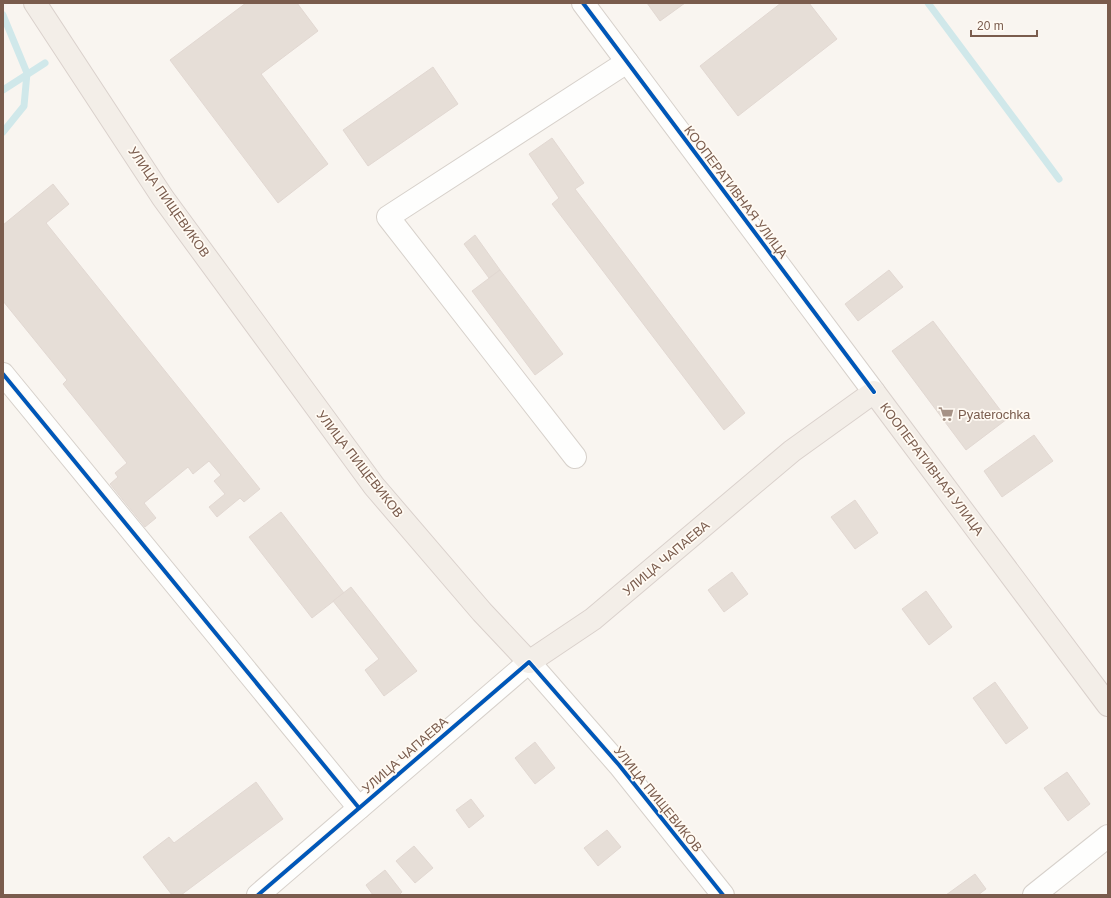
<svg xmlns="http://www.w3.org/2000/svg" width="1111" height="898" font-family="Helvetica,sans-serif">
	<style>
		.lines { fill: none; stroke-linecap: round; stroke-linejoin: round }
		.stream { stroke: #d0e8ea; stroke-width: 7 }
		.building { fill: #e6ded7; stroke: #e2d8d2 }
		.minor-casing { stroke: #d7d1cb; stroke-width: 24 }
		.major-casing { stroke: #dad1cc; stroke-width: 24 }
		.minor { stroke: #fefefd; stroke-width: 22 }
		.major { stroke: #f3eee8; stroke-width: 22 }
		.cycleway-casing { stroke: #fffaf3; stroke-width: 6 }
		.cycleway { stroke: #0057b8; stroke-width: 4 }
		.labels { text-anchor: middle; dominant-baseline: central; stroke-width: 3.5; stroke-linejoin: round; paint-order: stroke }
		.street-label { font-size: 13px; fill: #7a5c4d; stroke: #fffaf3 }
		.poi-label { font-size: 13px; fill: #7a5c4d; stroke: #fffaf3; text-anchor: start }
	</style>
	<rect width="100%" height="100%" fill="#f9f5f0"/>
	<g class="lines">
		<!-- stream -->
		<g class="stream">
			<path d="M928,3L1059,179"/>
			<path d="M3,15L27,73L24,106L3,132"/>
			<path d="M3,90L45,63"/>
		</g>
	</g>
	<!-- building -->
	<g class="building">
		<path d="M246,3H297L318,31L261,74L328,164L278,203L170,60Z"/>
		<path d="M647,3H685L660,21Z"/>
		<path d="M781,3H809L837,39L738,116L700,66Z"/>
		<path d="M433,67L458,104L368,166L343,130Z"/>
		<path d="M552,138L584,183L575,189L745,413L724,430L552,204L559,198L529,154Z"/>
		<path d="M53,184L69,204L46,223L260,489L244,502L240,498L217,517L209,507L225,494L214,481L221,475L209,461L193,474L188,467L144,503L156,518L145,527L110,484L118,477L115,473L127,463L63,384L67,380L3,301V225Z"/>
		<path d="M475,235L500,270L489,278L464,244Z"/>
		<path d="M500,270L563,354L535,375L472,291Z"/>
		<path d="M889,270L903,287L858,321L845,304Z"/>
		<path d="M933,321L1007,419L966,450L892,351Z"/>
		<path d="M1034,435L1053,461L1002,497L984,471Z"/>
		<path d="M855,500L878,533L855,549L831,517Z"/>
		<path d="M281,512L344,593L312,618L249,537Z"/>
		<path d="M732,572L748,594L724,612L708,590Z"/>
		<path d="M351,587L417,671L384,696L365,670L379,659L333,601Z"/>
		<path d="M926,591L952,627L929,645L902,609Z"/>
		<path d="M995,682L1028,728L1006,744L973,698Z"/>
		<path d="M535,742L555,768L535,784L515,758Z"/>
		<path d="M1067,772L1090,804L1068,821L1044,788Z"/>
		<path d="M256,782L283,819L181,895H172L143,857L169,837L174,843Z"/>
		<path d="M471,799L484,816L469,828L456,810Z"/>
		<path d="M607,830L621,847L598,866L584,848Z"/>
		<path d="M414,846L433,868L415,883L396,861Z"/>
		<path d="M385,870L402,892L399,895H373L366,885Z"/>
		<path d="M975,874L986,889L978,895H946Z"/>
	</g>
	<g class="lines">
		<defs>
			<g id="minor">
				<path d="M583,3L874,392"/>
				<path d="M3,374L359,808"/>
				<path d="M575,457L388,217L627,62"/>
				<path d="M258,895L529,662L619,765L723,895"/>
				<path d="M1034,895L1108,836"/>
			</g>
			<path id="major" d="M35,3L163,198L374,486L482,612L529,662L593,619L792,451L874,392L1108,705"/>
		</defs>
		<!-- minor casing -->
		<use href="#minor" class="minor-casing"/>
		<!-- major casing -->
		<use href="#major" class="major-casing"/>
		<!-- minor -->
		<use href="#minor" class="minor"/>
		<!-- major -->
		<use href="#major" class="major"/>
		<defs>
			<g id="cycleway">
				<path d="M583,3L874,392"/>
				<path d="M3,374L359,808"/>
				<path d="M258,895L529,662L619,765L723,895"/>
			</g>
		</defs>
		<!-- cycleway casing -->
		<use href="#cycleway" class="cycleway-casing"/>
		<!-- cycleway -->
		<use href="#cycleway" class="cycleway"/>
	</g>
	<!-- icons -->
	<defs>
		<symbol id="supermarket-bare" viewBox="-9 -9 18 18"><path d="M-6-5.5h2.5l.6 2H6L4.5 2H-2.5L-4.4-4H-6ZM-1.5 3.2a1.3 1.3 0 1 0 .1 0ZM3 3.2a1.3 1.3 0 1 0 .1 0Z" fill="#a69286" stroke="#fffaf3" stroke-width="2.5" paint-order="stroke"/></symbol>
	</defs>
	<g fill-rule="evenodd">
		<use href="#supermarket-bare" x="935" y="403" width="22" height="22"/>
	</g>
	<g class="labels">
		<!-- street labels -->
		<g class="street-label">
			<text transform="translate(736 192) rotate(53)">КООПЕРАТИВНАЯ УЛИЦА</text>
			<text transform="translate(169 202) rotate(55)">УЛИЦА ПИЩЕВИКОВ</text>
			<text transform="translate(360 464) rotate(52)">УЛИЦА ПИЩЕВИКОВ</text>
			<text transform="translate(932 469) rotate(53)">КООПЕРАТИВНАЯ УЛИЦА</text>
			<text transform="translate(666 558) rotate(-40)">УЛИЦА ЧАПАЕВА</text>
			<text transform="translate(405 755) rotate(-41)">УЛИЦА ЧАПАЕВА</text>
			<text transform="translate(658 799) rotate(51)">УЛИЦА ПИЩЕВИКОВ</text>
		</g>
		<!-- poi labels -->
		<g class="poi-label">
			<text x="958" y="414">Pyaterochka</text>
		</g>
	</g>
	<!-- border -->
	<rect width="1111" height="898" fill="none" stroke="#7a5c4d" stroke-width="8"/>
	<!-- scale -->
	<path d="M971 30v6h66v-6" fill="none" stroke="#7a5c4d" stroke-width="2"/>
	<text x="977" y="30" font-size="12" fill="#7a5c4d" stroke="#fffaf3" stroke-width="3" paint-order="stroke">20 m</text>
</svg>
